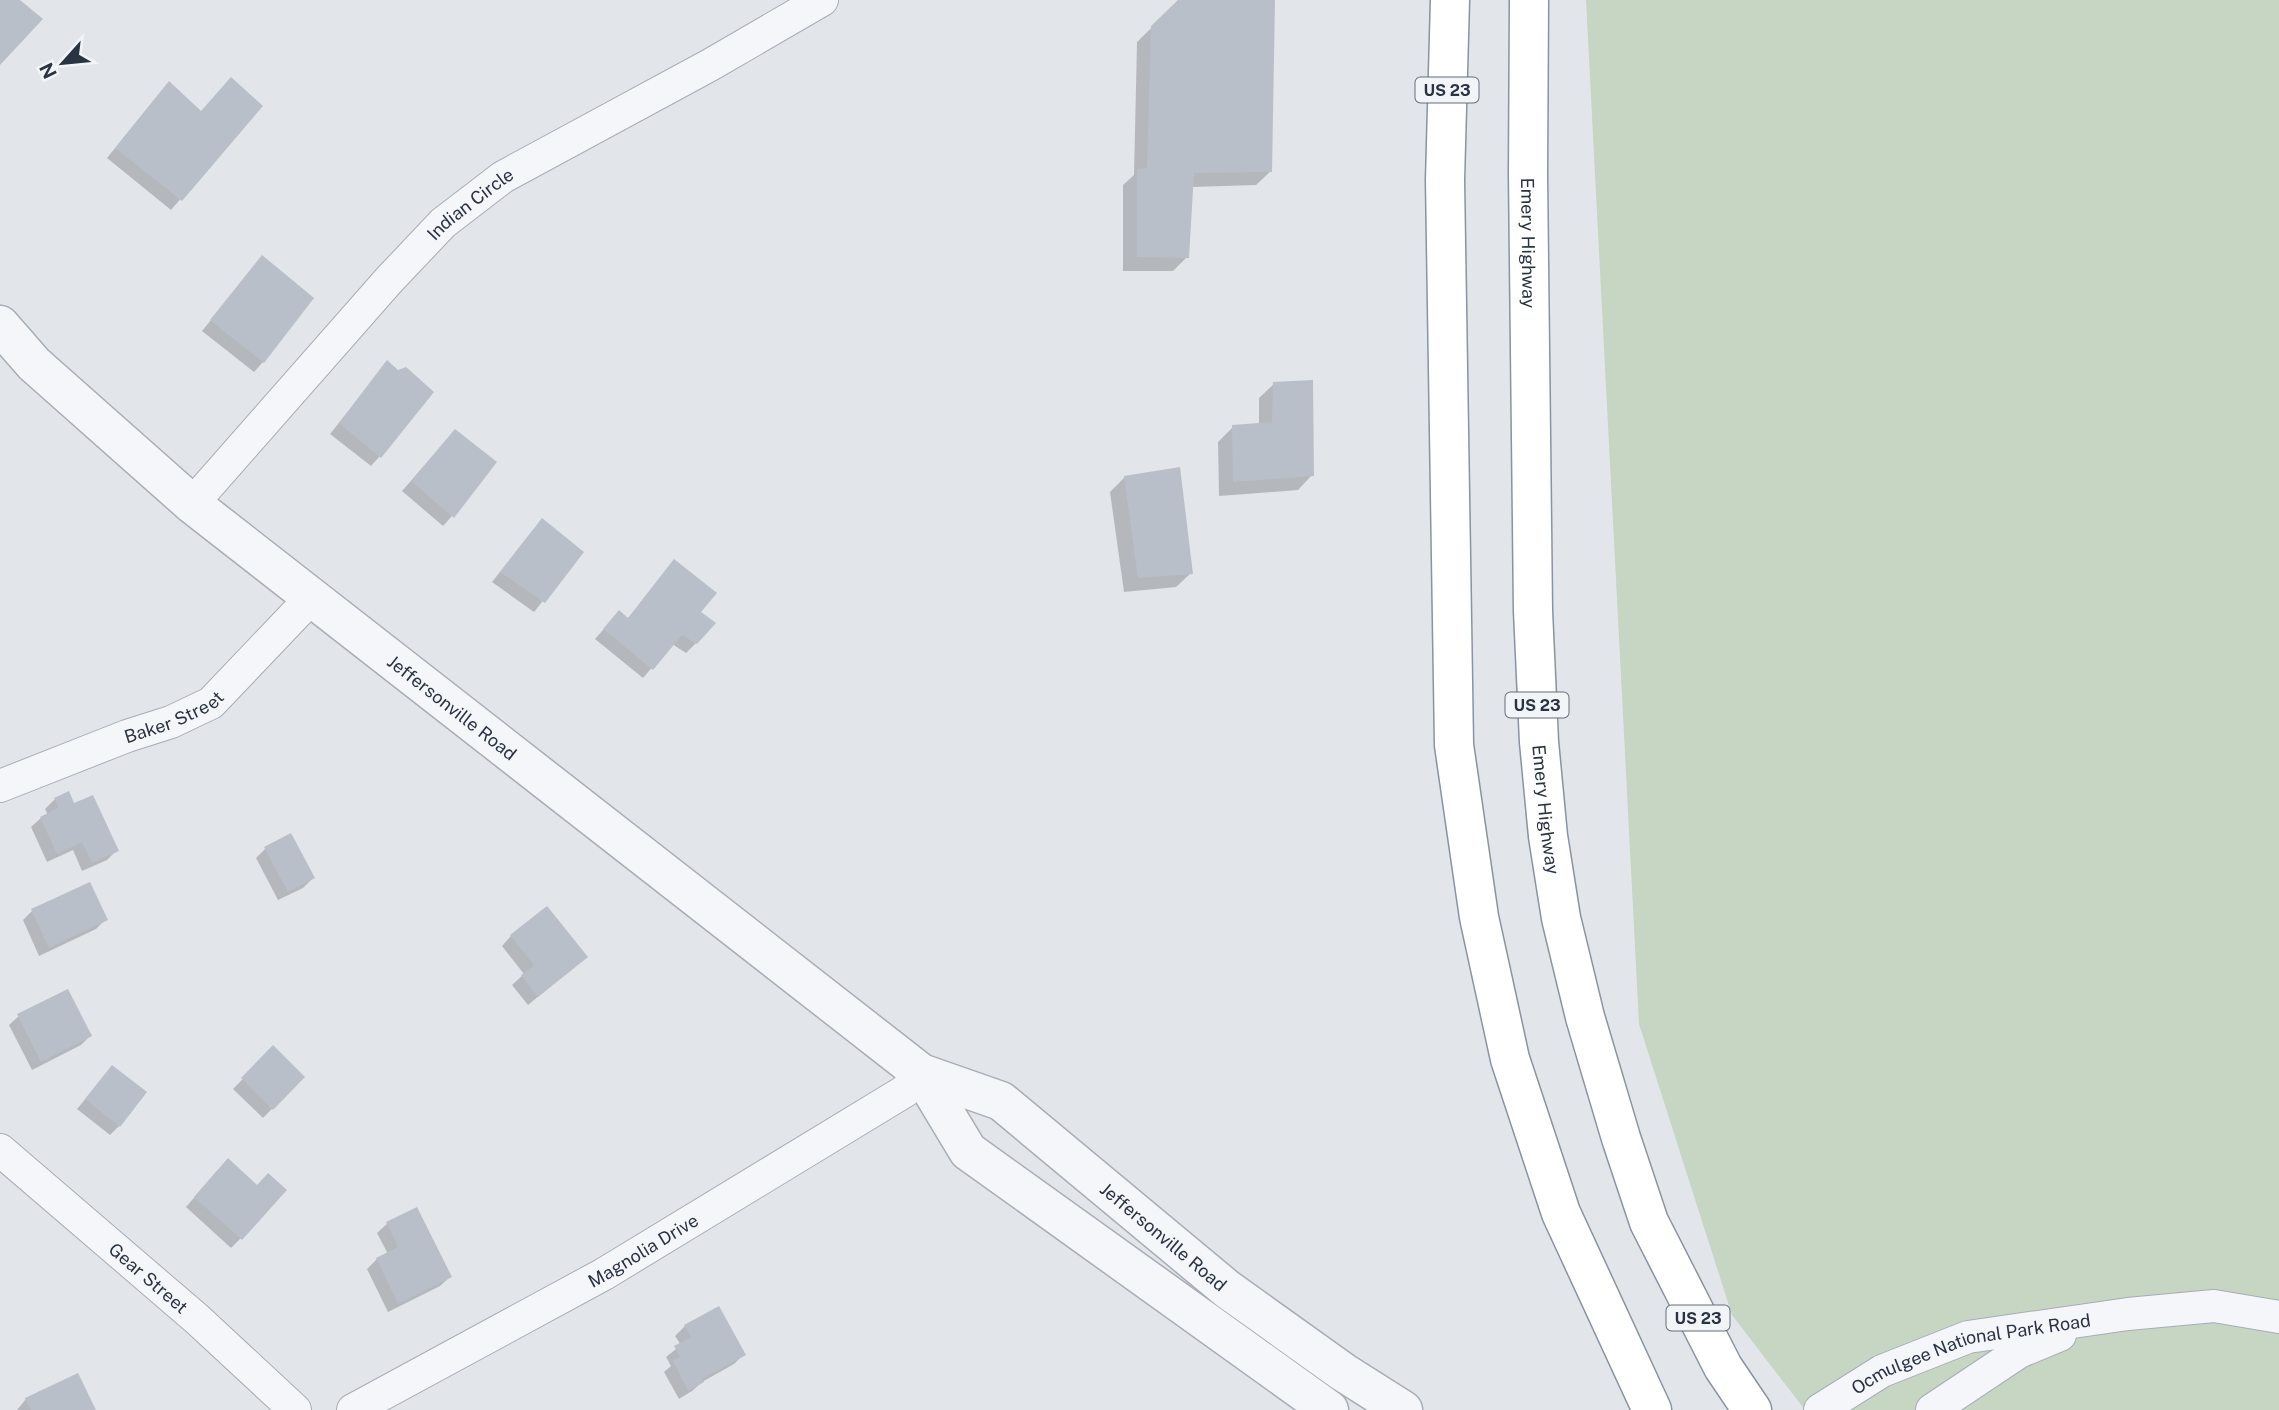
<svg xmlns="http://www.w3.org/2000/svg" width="2279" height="1410" font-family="'Public Sans',sans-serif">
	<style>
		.green { fill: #c7d5c3 }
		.shadow { fill: #0003 }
		.building { fill: #b9bfc9 }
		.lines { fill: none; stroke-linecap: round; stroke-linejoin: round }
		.minor-casing { stroke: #a7adb6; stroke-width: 34 }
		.tertiary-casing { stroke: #a7adb6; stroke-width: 41 }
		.trunk-casing { stroke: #8993a2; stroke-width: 41 }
		.minor { stroke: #f5f6f9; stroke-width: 32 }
		.tertiary { stroke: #f5f6f9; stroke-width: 38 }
		.trunk { stroke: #fff; stroke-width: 38 }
		.labels { text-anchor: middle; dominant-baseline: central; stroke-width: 5; stroke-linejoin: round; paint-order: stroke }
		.shield { fill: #f2f5f8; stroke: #666d7a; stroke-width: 2 }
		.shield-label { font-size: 16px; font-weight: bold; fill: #2a3344 }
		.street-label { font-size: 18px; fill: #2a3344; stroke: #f2f5f8 }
	</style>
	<rect width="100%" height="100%" fill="#e2e6eb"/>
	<!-- green -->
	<path class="green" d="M1586,0H2279V1410H1805L1732,1315L1639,1024Z"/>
	<!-- shadow -->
	<g class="shadow">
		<path d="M1180,0H1273L1271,171L1256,185L1192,187L1187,257L1173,271H1123V185L1134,175L1137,42Z"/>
		<path d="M160,93L201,113L261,106L171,210L107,158Z"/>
		<path d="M262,257L263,362L254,372L202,331Z"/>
		<path d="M387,363L380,456L371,466L330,434Z"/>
		<path d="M1274,384L1312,475L1298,490L1219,496L1218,442L1233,427L1259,425V398Z"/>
		<path d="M446,441L452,516L443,526L402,491Z"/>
		<path d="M1125,477L1191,573L1176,587L1124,592L1110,492Z"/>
		<path d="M533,530L582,552L534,612L492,582Z"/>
		<path d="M699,613L696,643L686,653L672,644L643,678L595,639L610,622Z"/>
		<path d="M55,799L73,805L116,851L107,860L82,871L73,850L47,862L31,827L41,818L48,815L45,809Z"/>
		<path d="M265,849L313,878L303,888L278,900L256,858Z"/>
		<path d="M32,911L106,919L96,929L39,956L23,920Z"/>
		<path d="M511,936L586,957L528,1005L512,985L524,974L502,946Z"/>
		<path d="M19,1016L90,1036L81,1045L32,1070L9,1025Z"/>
		<path d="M273,1048L303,1077L263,1118L233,1089Z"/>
		<path d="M112,1067L119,1126L110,1135L77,1109Z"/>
		<path d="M218,1170L241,1238L231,1248L186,1207Z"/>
		<path d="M387,1224L450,1277L440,1286L388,1312L367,1269L377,1259L388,1254L377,1233Z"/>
		<path d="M685,1326L744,1354L734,1364L702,1382L692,1391L679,1399L664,1372L671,1366L666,1357L681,1345L675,1336Z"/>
		<path d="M26,1399L94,1410H17Z"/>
	</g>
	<!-- building -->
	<g class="building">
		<path d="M0,0H20L43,19L0,65Z"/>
		<path d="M1178,0H1275L1272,172L1194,173L1189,258L1137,257V169L1147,168L1151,26Z"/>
		<path d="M231,77L263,106L182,201L115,148L169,81L201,111Z"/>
		<path d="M262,255L314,298L264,363L210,320Z"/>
		<path d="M387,360L398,370L406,367L434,392L381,458L339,423Z"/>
		<path d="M1313,380L1314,476L1233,482L1232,425L1272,422L1273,382Z"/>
		<path d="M455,429L497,462L454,518L411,481Z"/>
		<path d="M1180,467L1193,574L1138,578L1124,476Z"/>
		<path d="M542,518L584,552L545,603L500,572Z"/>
		<path d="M674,559L717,593L701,612L716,623L697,644L682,635L653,670L603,629L619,610L628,618Z"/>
		<path d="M69,791L74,803L93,795L119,851L92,863L82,842L57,854L40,817L58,808L54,798Z"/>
		<path d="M291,833L315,878L288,892L264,847Z"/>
		<path d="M90,882L108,920L49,948L31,909Z"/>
		<path d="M547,906L588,957L538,997L521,975L534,965L510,935Z"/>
		<path d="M68,989L92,1036L41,1062L17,1014Z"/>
		<path d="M273,1045L305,1077L273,1110L241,1078Z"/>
		<path d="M112,1065L147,1092L120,1127L85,1099Z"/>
		<path d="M228,1158L257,1185L268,1173L287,1190L242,1240L194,1197Z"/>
		<path d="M417,1207L452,1277L398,1304L376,1258L398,1247L386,1222Z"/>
		<path d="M719,1306L746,1355L702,1379L704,1382L688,1391L673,1361L680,1357L674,1346L691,1337L684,1325Z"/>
		<path d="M78,1373L96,1410H31L25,1398Z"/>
	</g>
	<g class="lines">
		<defs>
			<g id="minor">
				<path id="s1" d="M192,504L389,280L443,223L503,177L710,65L822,0"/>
				<path id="s2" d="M0,786L127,736L171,722L211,703L312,597"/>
				<path id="s3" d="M0,1150L197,1319L295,1410"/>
				<path id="s4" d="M353,1410L604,1274L905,1091L921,1073"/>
				<path id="s5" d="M1820,1410L1882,1371L1968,1337L2128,1314L2214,1306L2279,1317"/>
				<path d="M1932,1410L2019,1352L2060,1335"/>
			</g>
			<g id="tertiary">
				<path id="s6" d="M0,325L34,364L192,504L921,1073L1001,1101L1227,1289L1343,1372L1403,1410"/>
				<path d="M921,1073L968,1151L1329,1410"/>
			</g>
			<g id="trunk">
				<path d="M1450,0L1445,180L1454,745L1479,917L1510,1059L1561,1213L1652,1410"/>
				<path id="s7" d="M1529,0L1528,174L1533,611L1539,742L1548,836L1561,918L1585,1017L1621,1138L1649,1222L1723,1367L1752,1410"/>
			</g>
		</defs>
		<!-- minor casing -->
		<use href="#minor" class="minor-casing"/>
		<!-- tertiary casing -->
		<use href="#tertiary" class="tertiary-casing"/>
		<!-- trunk casing -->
		<use href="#trunk" class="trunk-casing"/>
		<!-- minor -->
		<use href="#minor" class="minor"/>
		<!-- tertiary -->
		<use href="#tertiary" class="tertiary"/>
		<!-- trunk -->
		<use href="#trunk" class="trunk"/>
	</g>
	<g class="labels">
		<!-- shield labels -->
		<g class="shield">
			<rect x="1415.5" y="77.5" width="63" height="25" rx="5"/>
			<rect x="1505.5" y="692.5" width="63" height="25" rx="5"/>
			<rect x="1666.5" y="1305.5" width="63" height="25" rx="5"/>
		</g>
		<g class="shield-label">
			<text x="1447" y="90">US 23</text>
			<text x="1537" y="705">US 23</text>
			<text x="1698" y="1318">US 23</text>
		</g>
		<!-- street labels -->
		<g class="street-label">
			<text stroke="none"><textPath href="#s1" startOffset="410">Indian Circle</textPath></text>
			<text stroke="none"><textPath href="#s7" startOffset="243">Emery Highway</textPath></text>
			<text stroke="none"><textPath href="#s6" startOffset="593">Jeffersonville Road</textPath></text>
			<text stroke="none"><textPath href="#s2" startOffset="187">Baker Street</textPath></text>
			<text stroke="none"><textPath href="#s7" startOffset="810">Emery Highway</textPath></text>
			<text stroke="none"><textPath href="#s6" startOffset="1484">Jeffersonville Road</textPath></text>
			<text stroke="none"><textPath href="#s4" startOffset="331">Magnolia Drive</textPath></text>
			<text stroke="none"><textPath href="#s3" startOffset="196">Gear Street</textPath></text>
			<text stroke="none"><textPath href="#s5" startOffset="164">Ocmulgee National Park Road</textPath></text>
		</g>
	</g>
	<!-- north arrow -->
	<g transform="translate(63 63) rotate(243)" stroke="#f2f5f8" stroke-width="5" paint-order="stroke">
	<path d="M0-5L12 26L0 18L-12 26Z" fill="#2a3344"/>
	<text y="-10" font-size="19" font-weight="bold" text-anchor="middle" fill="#2a3344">N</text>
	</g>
</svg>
